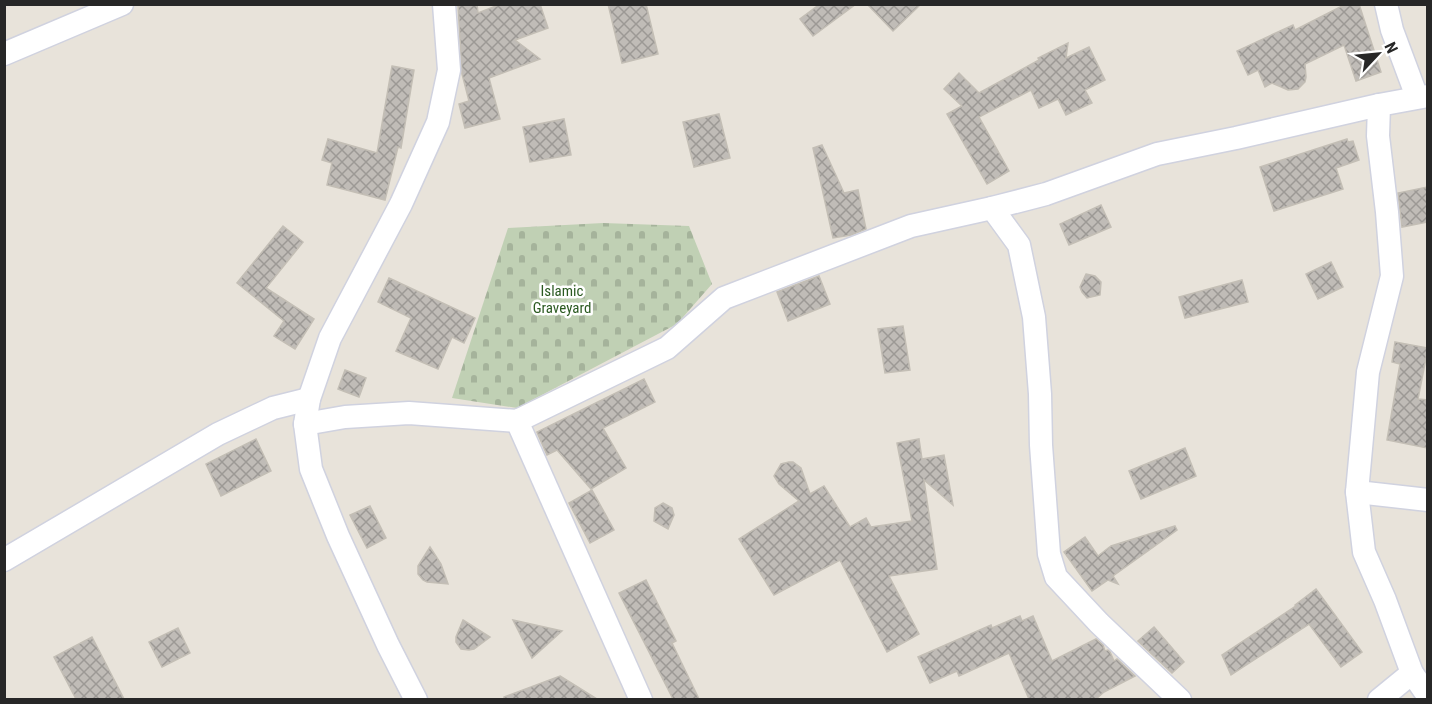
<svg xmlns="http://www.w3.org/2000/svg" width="1432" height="704" font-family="'Roboto Condensed',sans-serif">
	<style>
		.cemetery { fill: url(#cemetery-stones) }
		.building { fill: url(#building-cross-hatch); stroke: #c3beb5; stroke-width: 1.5 }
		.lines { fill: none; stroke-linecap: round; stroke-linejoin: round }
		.minor-casing { stroke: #d0d2df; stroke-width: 25 }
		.minor { stroke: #fff; stroke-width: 22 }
		.labels { text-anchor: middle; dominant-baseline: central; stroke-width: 5; stroke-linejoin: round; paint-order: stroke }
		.park-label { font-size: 15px; fill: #2b5a21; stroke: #fff }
	</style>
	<defs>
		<pattern id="cemetery-stones" width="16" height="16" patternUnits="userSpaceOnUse" patternTransform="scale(1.5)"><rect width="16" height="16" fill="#c0d0b4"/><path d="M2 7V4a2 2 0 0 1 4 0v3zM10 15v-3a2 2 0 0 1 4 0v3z" fill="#a5b39b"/></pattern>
		<pattern id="building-cross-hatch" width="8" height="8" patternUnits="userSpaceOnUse" patternTransform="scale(1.5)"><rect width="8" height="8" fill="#c0bcb7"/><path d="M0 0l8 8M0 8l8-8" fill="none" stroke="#9c9995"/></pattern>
	</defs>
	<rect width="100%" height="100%" fill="#e8e3da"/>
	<!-- cemetery -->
	<path class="cemetery" d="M603,223L689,226L712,284L677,324L517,408L452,398L508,228Z"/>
	<!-- building -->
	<g class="building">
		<path d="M458,4H477L478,13L501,4H540L548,28L515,40L540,59L489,78L500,119L465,128L459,104L469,101L462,74Z"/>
		<path d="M608,4H646L658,54L622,63Z"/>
		<path d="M820,4H856L813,36L800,19Z"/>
		<path d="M867,4H921L893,31Z"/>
		<path d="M1346,4H1359L1381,72L1356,81L1344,45L1305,64L1306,77L1305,82L1298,89L1288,90L1272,83L1265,87L1258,70L1248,75L1237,51L1293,25L1295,30Z"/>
		<path d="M1068,43L1066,58L1089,47L1105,80L1085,90L1092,103L1066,115L1058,99L1039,108L1031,90L979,117L1009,171L987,184L947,114L962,106L944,89L959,73L979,93L1039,60L1038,58Z"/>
		<path d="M392,66L414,70L401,148L398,147L385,200L327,185L332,163L322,160L328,139L377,153Z"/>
		<path d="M719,114L730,158L694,167L683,122Z"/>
		<path d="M564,119L571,155L530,162L523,127Z"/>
		<path d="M1347,139L1348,142L1353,141L1359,160L1336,168L1343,189L1274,211L1260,167Z"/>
		<path d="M822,145L844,193L858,190L866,229L851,235L833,238L813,148Z"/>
		<path d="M1428,187V222L1402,227L1398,193Z"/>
		<path d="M1101,205L1111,227L1069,245L1060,224Z"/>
		<path d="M283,226L303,242L266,288L314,319L295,349L274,336L284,321L237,283Z"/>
		<path d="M1331,262L1343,287L1318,299L1306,274Z"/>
		<path d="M1086,274L1095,276L1101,282L1100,295L1087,298L1082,292L1080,287Z"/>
		<path d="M819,276L830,304L788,321L777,292Z"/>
		<path d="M389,278L475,318L464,343L452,337L438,369L396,351L411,318L378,302Z"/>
		<path d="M1242,280L1248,302L1185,318L1179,297Z"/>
		<path d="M903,326L910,370L885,373L878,329Z"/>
		<path d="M1395,342L1428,348L1418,399L1428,400V448L1387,440L1400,364L1392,362Z"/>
		<path d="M345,370L366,378L359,397L338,389Z"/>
		<path d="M644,379L655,402L603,428L626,468L591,489L557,450L547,455L537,432Z"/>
		<path d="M256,439L271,471L221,496L206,464Z"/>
		<path d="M919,439L922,459L944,455L953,505L924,480L937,569L889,576L919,634L887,652L840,560L774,595L739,539L799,501L779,484L774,476L781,464L789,462H793L801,468L810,494L824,486L850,527L866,518L871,527L912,521L897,443Z"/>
		<path d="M1185,448L1196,476L1141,499L1129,471Z"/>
		<path d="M592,490L614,530L590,543L569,503Z"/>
		<path d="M663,503L672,508L674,515L668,529L654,521L655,508Z"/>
		<path d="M370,506L386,538L367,548L350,515Z"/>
		<path d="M1175,526L1177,530L1113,576L1118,584L1108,580L1092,591L1064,552L1085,537L1098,556L1111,546Z"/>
		<path d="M430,547L441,564L448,584L427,582L423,580L418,574V566Z"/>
		<path d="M646,580L676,641L672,643L699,699H673L619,593Z"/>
		<path d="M1316,589L1362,652L1341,667L1309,624L1231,675L1222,655L1296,606L1295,605Z"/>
		<path d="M1020,616L1022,621L1033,616L1052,661L1096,639L1103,645L1105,651L1108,650L1110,652L1114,661L1117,659L1135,676L1104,692L1096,699H1029L1009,653L959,676L957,671L930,683L918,657L991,625L992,628Z"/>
		<path d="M463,620L490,637L474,649L469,650L461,649L456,642V637Z"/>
		<path d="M513,620L562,631L532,658Z"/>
		<path d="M1154,627L1184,662L1172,673L1138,641Z"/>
		<path d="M178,628L190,653L162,667L149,642Z"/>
		<path d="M92,637L124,699H76L54,657Z"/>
		<path d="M560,676L597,699H504V697Z"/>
	</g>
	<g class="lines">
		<defs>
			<g id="minor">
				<path d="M1386,4L1392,30L1417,97"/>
				<path d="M4,54L122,4"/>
				<path d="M1379,105L1378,136L1387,212L1392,276L1368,372L1357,492L1364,552L1385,600L1412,673L1428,696"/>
				<path d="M992,208L1019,245L1034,317L1040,394L1041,445L1049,554L1056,577L1099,623L1180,700"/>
				<path d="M517,421L641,700"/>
				<path d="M305,424L345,417L409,413L517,421L667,348L724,298L911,226L992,208L1046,194L1157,154L1236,138L1379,105L1428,96"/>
				<path d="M1357,492L1428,500"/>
				<path d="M4,560L218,434L273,408L309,399"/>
				<path d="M416,700L388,645L338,536L311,469L305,424L309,399L330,338L401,204L438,122L449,70L444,4"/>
				<path d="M1379,700L1412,673"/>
			</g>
		</defs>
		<!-- minor casing -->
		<use href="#minor" class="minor-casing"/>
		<!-- minor -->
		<use href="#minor" class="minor"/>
	</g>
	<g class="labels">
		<!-- park labels -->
		<g class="park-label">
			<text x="562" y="291">Islamic<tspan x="562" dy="17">Graveyard</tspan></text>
		</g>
	</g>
	<!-- border -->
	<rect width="1432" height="704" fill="none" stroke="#272727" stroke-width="12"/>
	<!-- north arrow -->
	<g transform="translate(1378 54) rotate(64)" stroke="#ffffff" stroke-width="4.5" paint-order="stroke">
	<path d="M0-4.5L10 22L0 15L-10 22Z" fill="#272727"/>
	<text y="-9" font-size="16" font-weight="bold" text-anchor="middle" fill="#272727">N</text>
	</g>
</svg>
